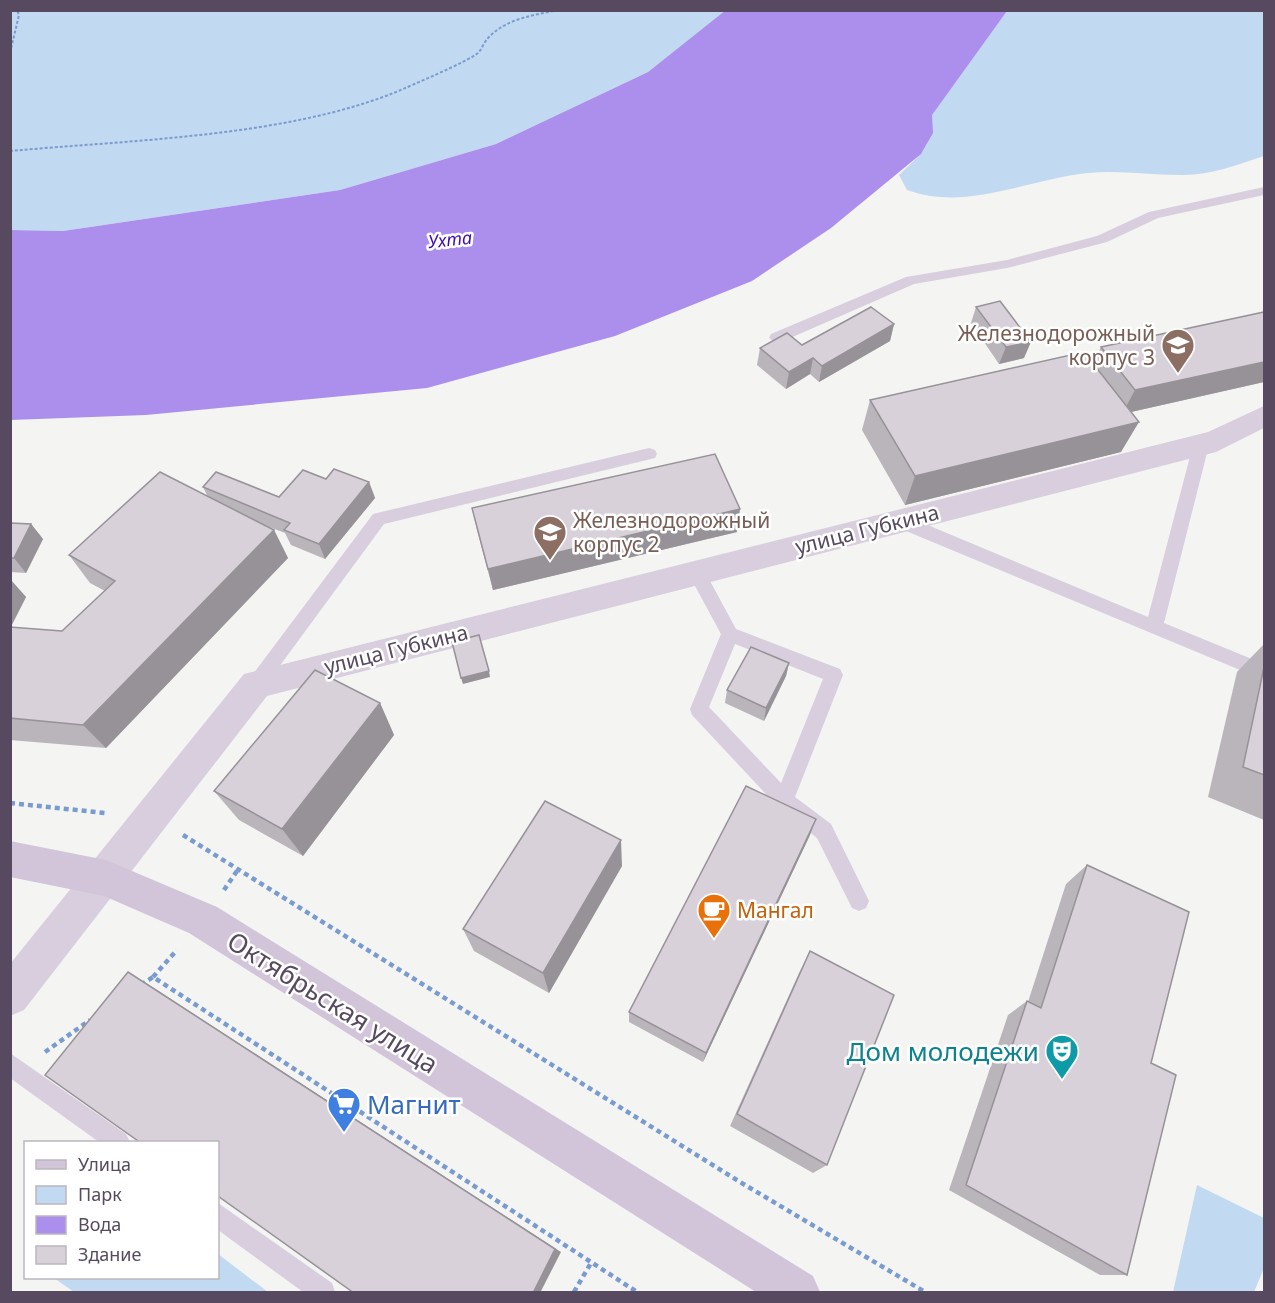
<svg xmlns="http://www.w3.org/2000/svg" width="1275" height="1303" font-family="'Noto Sans',sans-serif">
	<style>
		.green { fill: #c2daf1 }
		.water { fill: #ac8fed }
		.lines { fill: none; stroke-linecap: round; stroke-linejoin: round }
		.path-far1 { stroke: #799bcf; stroke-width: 2; stroke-dasharray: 3 2; stroke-linecap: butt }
		.path { stroke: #799bcf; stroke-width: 4.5; stroke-dasharray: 5 4; stroke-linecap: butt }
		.service { fill: #d8cede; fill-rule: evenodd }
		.minor { fill: #d8cede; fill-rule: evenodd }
		.secondary { fill: #d2c5da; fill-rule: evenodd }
		.wall { fill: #bab4bb }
		.shaded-wall { fill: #979298 }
		.building { fill: #d8d1d9; stroke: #979298; stroke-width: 1.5 }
		.labels { text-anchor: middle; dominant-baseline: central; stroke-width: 5; stroke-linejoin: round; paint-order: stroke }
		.far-water-label { font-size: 18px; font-style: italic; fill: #3e0cb1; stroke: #fff }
		.education-label { font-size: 21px; fill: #785e54; stroke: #fff; text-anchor: end }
		.street-label { font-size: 21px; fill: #564960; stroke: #fff }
		.food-label { font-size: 21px; fill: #c56008; stroke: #fff; text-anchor: start }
		.near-street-label { font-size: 26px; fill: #564960; stroke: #fff }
		.near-culture-label { font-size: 26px; fill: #0d838f; stroke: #fff; text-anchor: end }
		.near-shop-label { font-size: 26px; fill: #366cbe; stroke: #fff; text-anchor: start }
	</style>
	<rect width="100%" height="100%" fill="#f4f4f2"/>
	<!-- green -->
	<g class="green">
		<path d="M11,11H726L648,72L496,144L340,190L63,231L11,230Z"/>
		<path d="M1007,11H1264V156C1237,165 1209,176 1180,175C1148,175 1119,170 1088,173C1027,179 968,212 907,190L899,175C920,155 934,145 931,115Z"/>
		<path d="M1197,1185L1264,1218V1268L1254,1292H1173Z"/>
		<path d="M218,1254L268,1292H74L54,1278H218Z"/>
	</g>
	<!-- water -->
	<path class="water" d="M726,10L1007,11L932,115L933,133L921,154L831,228L752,281L615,336L427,388L146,415L11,420V230L63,231L340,190L496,144L648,72Z"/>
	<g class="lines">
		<!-- path-far1 -->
		<g class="path-far1">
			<path d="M10,53L19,15L17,10"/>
			<path d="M10,151C131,140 284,137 396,92C410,86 469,61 478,53C482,49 484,42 488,38C507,18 534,15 559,10"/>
		</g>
		<!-- path -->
		<g class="path">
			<path d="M10,803L105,813"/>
			<path d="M183,835L740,1182L925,1292"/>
			<path d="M224,890L239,868"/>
			<path d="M153,977L177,950"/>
			<path d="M141,985L153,977L637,1292"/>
			<path d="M45,1052L90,1020"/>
			<path d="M574,1292L591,1263"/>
		</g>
		<!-- service -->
		<g class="service">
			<path d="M1264,187V195L1158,218L1107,242L1007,268L914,284L781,342L776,343L769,338L771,334L906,277L1007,260L1097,236L1149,212Z"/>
			<path d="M1201,439L1209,445L1164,623L1264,664V680L894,526L892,521L894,516H906L1148,617L1193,445Z"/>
			<path d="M649,448L655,450L657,454L655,458L384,524L262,690L256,692L250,690L247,684L250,678L373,514Z"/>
			<path d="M697,566L703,568L736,629L840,669L843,675L795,797L831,824L869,901L866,908L859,911L852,908L817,838L777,806L692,715L690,709L721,634L688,573L691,568ZM735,644L823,679L781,783L709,707Z"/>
			<path d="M10,1053L126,1134L130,1142H99L10,1078Z"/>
			<path d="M218,1203L332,1283L335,1292H303L218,1230Z"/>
		</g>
		<!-- minor -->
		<path class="minor" d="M1264,406V428L1216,452L267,696L24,1010L10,1016V964L244,674L1208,432Z"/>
		<!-- secondary -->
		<path class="secondary" d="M10,841L106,860L217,907L813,1276L820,1292H756L189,933L104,896L10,877Z"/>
	</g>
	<!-- wall -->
	<g class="wall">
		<path d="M976,307L1024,358L999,364L971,323Z"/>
		<path d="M1264,312V382L1131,412L1121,452L905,505L862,430L870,400L1093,363L1101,347Z"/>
		<path d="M894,324L890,341L819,382L810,374L786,389L757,365L760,348L802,345Z"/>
		<path d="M326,479L369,482L375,498L325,559L291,545L285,533L259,523L274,530L288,558L106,748L10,740V579L26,597L11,627L62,631L105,591L90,583L69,555L208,497L203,487L279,497Z"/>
		<path d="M472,508L737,532L493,590L477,530Z"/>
		<path d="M10,523L31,524L43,539L26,573L10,572Z"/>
		<path d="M1264,644V820L1208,797L1237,672Z"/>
		<path d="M789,663L786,676L764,721L725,703L727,690Z"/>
		<path d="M380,703L394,735L303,856L239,820L214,791Z"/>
		<path d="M810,835L703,1062L629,1022V1012Z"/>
		<path d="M1087,865L1151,1063L1127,1275H1100L949,1190L1008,1015L1027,1001L1028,1002L1066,884Z"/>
		<path d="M622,866L549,993L474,951L463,929Z"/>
		<path d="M810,951L827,1165L813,1173L730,1126L799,973Z"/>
	</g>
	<!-- shaded-wall -->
	<g class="shaded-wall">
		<path d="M894,324L890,341L819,382L822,366Z"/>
		<path d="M1031,342L1024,358L999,364L1006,347Z"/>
		<path d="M813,358L810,374L786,389L789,372Z"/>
		<path d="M1264,362V382L1122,414L1135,390Z"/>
		<path d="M1139,422L1121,452L905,505L915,476Z"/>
		<path d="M369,482L375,498L325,559L319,544Z"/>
		<path d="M740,509L737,532L493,590L488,569Z"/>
		<path d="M31,524L43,539L26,573L14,558Z"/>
		<path d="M274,530L288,558L106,748L83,725Z"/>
		<path d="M10,579L26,597L10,628Z"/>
		<path d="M789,663L786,676L764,721L766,708Z"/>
		<path d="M489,671L490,677L463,684L461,678Z"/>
		<path d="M380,703L394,735L303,856L282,829Z"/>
		<path d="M816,819L810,835L703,1062L706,1053Z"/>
		<path d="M621,840L622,866L549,993L543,973Z"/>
		<path d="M128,972L160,992L561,1252L540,1293H533Z"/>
	</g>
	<!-- building -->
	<g class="building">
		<path d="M1000,301L1031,342L1006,347L976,307Z"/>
		<path d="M871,307L894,324L822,366L813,358L789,372L760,348L787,333L802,345Z"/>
		<path d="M1264,312V362L1135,390L1101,347Z"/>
		<path d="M1084,352L1139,422L915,476L870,400Z"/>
		<path d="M715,454L740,509L488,569L472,508Z"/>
		<path d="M334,469L369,482L319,544L284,530L290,523L203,487L216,472L279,497L303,470L326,479Z"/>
		<path d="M160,472L274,530L83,725L10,718V627L62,631L115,581L69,555Z"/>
		<path d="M10,523L31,524L14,558H10Z"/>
		<path d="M479,635L489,671L461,678L452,642Z"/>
		<path d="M751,647L789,663L766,708L727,690Z"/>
		<path d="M1264,667V775L1243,767Z"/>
		<path d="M315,670L380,703L282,829L214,791Z"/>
		<path d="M746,786L816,819L706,1053L629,1012Z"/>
		<path d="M545,801L621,840L543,973L463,929Z"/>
		<path d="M1087,865L1189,912L1151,1063L1176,1075L1127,1275L966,1185L1027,1001L1041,1008Z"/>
		<path d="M810,951L894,995L827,1165L737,1114Z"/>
		<path d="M128,972L555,1249L533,1293H354L218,1196V1143H141L45,1075Z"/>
	</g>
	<!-- icons -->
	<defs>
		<symbol id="university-pin" viewBox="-11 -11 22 30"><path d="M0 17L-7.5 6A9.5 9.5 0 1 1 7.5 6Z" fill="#8d6e63" stroke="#fff"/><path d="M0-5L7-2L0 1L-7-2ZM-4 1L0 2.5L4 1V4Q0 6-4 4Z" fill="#fff"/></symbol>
		<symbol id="cafe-pin" viewBox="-11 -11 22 30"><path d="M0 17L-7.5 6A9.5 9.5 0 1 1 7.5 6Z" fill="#e8710a" stroke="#fff"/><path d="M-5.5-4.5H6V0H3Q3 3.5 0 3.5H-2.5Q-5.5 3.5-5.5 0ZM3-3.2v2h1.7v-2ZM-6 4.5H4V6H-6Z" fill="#fff"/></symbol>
		<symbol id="theatre-pin" viewBox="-11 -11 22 30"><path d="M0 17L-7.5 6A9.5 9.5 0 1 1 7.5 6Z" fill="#0f9aa8" stroke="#fff"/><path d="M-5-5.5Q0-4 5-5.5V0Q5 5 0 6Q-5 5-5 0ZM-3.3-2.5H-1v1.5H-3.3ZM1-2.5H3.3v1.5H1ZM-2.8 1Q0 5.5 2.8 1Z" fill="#fff"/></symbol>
		<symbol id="supermarket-pin" viewBox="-11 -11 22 30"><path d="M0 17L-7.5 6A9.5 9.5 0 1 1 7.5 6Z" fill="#3f7fe0" stroke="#fff"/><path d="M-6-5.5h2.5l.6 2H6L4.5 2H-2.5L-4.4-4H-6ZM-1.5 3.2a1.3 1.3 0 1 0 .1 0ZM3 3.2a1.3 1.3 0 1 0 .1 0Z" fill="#fff"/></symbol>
	</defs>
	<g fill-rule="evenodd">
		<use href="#university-pin" x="1159" y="326" width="38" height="52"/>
		<use href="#university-pin" x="531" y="513" width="38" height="52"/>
		<use href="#cafe-pin" x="695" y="891" width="38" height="52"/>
		<use href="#theatre-pin" x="1043" y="1032" width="38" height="52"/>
		<use href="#supermarket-pin" x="325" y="1085" width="38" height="52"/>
	</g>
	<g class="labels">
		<!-- far-water labels -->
		<g class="far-water-label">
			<text transform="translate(450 239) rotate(-6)">Ухта</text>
		</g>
		<!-- education labels -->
		<g class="education-label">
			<text x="1155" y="333">Железнодорожный<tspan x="1155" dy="24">корпус 3</tspan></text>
			<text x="573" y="520" text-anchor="start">Железнодорожный<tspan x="573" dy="24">корпус 2</tspan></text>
		</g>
		<!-- street labels -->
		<g class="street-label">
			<text transform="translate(867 529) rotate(-14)">улица Губкина</text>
			<text transform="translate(396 649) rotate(-14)">улица Губкина</text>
		</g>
		<!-- food labels -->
		<g class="food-label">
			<text x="737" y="910">Мангал</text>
		</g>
		<!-- near-street labels -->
		<g class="near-street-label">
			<text transform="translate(333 1002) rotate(32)">Октябрьская улица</text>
		</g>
		<!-- near-culture labels -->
		<g class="near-culture-label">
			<text x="1039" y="1051">Дом молодежи</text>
		</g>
		<!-- near-shop labels -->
		<g class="near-shop-label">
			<text x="367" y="1104">Магнит</text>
		</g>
	</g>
	<!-- border -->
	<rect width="1275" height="1303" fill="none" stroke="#564960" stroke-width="24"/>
	<!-- legend -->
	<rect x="24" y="1141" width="195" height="138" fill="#ffffff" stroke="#bbb6bf" stroke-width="1.5"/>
	<rect x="36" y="1160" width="30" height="9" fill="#d2c5da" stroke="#bbb6bf" stroke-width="1.5"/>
	<text x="78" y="1171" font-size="18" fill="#564960">Улица</text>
	<rect x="36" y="1186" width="30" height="18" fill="#c2daf1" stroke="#bbb6bf" stroke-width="1.5"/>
	<text x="78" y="1201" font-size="18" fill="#564960">Парк</text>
	<rect x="36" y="1216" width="30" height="18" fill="#ac8fed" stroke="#bbb6bf" stroke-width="1.5"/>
	<text x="78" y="1231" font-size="18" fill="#564960">Вода</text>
	<rect x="36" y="1246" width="30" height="18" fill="#d8d1d9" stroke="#bbb6bf" stroke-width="1.5"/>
	<text x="78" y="1261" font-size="18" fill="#564960">Здание</text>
</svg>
